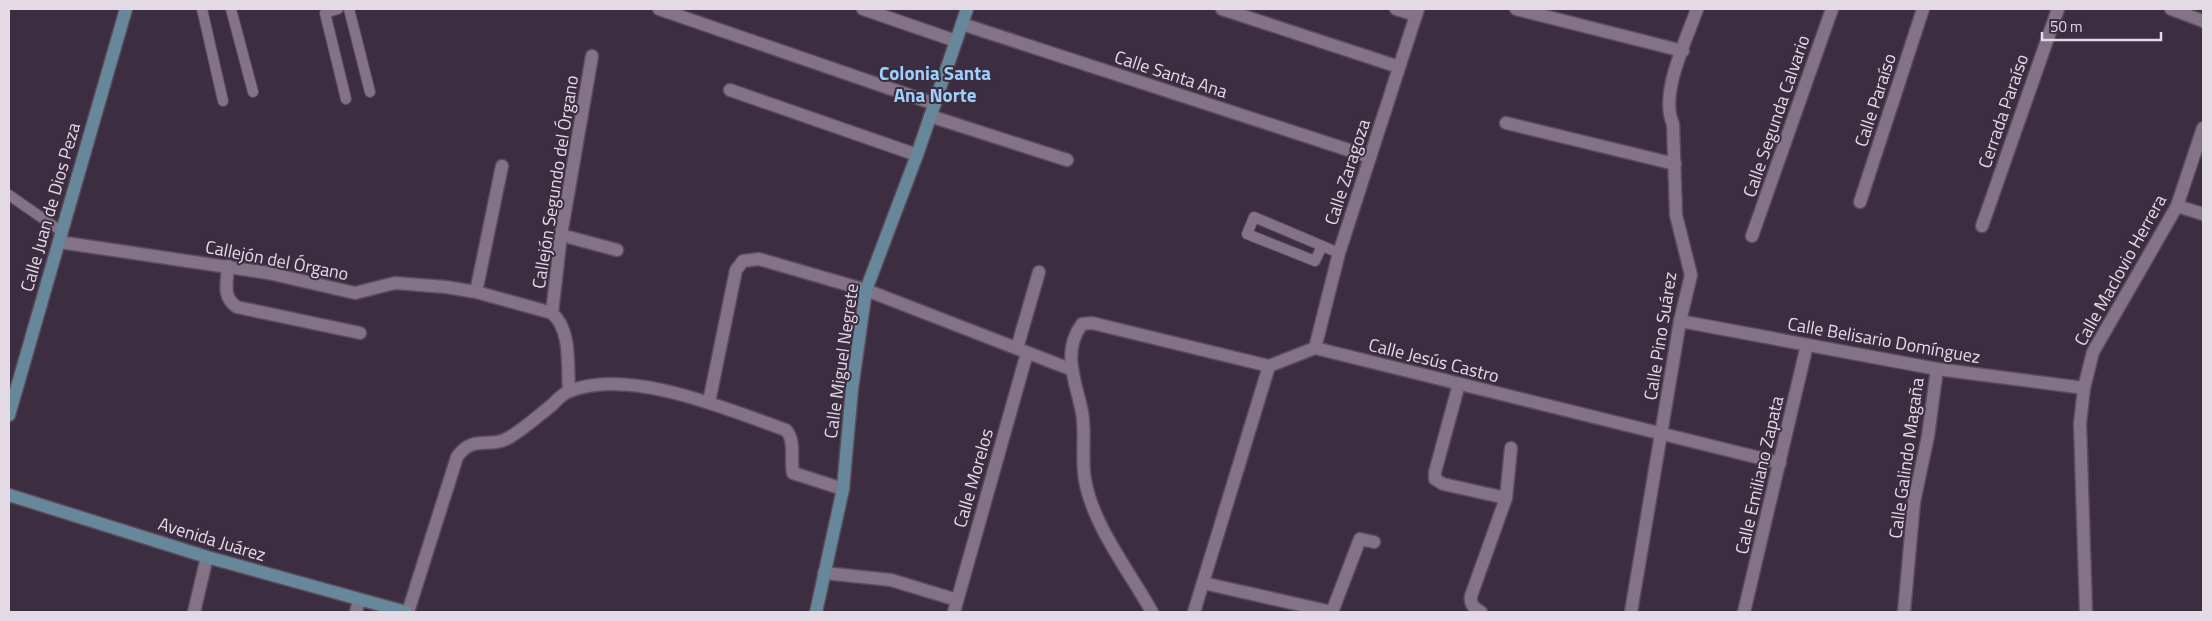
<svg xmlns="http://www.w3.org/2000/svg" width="2212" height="621" font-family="'Titillium Web',sans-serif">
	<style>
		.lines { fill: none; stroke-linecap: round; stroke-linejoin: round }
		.lane-casing { stroke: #594c5c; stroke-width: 12 }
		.street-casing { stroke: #594c5c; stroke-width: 15 }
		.secondary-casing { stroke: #594c5c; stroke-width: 15 }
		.lane { stroke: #847287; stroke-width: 10 }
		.street { stroke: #847287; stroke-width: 12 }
		.secondary { stroke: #66889a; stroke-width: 12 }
		.labels { text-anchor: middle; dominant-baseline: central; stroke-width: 4; stroke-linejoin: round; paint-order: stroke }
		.street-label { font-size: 18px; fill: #e4dae6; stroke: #3c2d40 }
		.neighbourhood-label { font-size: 19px; font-weight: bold; fill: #9ed0fb; stroke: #3c2d40 }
	</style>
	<rect width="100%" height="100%" fill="#3c2d40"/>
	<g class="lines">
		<defs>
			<g id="lane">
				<path d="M202,9L223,101"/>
				<path d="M231,9L253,92"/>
				<path d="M338,9L325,13L346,99"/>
				<path d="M349,9L370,92"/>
				<path d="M9,195L61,231"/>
				<path d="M1322,246L1315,261L1247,234L1254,217L1339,253"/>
			</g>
			<g id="street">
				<path d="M659,9L935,104"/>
				<path d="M863,9L956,41"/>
				<path d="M1222,9L1399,67"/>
				<path d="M1396,9L1416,15"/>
				<path d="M1516,9L1683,51"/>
				<path d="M2171,9L2203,21"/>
				<path d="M962,24L1370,157"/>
				<path d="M730,90L917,155"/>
				<path d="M930,116L1067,160"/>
				<path d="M1506,123L1675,164"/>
				<path d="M1860,202L1923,9"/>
				<path d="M2177,206L2203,214"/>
				<path d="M1982,226L2058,9"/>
				<path d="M561,235L617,250"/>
				<path d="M1752,236L1832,9"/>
				<path d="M59,242L268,273L355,293L395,283L446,287L476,292L552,313C572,331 567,365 569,391"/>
				<path d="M228,266C227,282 222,298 237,307L360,333"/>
				<path d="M476,292L502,166"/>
				<path d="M552,313L561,235L592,56"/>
				<path d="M1680,321L1937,369L2084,388"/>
				<path d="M1017,348L1039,272"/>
				<path d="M1315,348L1339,253L1418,9"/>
				<path d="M1459,384L1435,472V479L1443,484L1506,498L1471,596C1470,605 1474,608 1481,612"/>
				<path d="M709,402L736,270L743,261L759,259L866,290L1070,369"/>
				<path d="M1506,498L1511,448"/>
				<path d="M824,573L891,580L957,600"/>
				<path d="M1203,583L1332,612"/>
				<path d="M194,612L207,557"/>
				<path d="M356,612L359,600"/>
				<path d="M408,612L457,457C474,433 489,450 510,437C525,428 538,416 552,405C557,400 563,393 570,391C629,367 729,410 786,430C796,441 790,459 793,473L843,489"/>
				<path d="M954,612L1027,353"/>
				<path d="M1152,612C1130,572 1093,526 1085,480C1081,458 1086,434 1082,412C1076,382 1061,352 1082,324L1092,323L1269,366L1315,348L1780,463"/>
				<path d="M1194,612L1269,366"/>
				<path d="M1332,612L1360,539L1374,542"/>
				<path d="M1631,612L1680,321L1691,275L1676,215L1673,124C1659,94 1687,39 1697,9"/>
				<path d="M1744,612L1807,345"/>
				<path d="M1904,612L1914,502L1928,436L1937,369"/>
				<path d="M2086,612L2080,424L2084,388L2093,352L2177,206L2203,128"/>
			</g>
			<g id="secondary">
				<path d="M9,415L126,9"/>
				<path d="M9,495L207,557L406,612"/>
				<path d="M816,612L843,489L852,389L866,290L917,155L967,9"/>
			</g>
		</defs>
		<!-- lane casing -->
		<use href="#lane" class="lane-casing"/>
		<!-- street casing -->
		<use href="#street" class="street-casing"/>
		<!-- secondary casing -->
		<use href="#secondary" class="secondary-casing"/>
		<!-- lane -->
		<use href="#lane" class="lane"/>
		<!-- street -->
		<use href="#street" class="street"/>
		<!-- secondary -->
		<use href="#secondary" class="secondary"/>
	</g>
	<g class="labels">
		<!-- street labels -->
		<g class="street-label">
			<text transform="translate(1171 74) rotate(18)">Calle Santa Ana</text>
			<text transform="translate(1875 100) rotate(-72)">Calle Paraíso</text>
			<text transform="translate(2003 111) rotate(-71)">Cerrada Paraíso</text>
			<text transform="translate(1776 116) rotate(-71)">Calle Segunda Calvario</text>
			<text transform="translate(1347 172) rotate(-72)">Calle Zaragoza</text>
			<text transform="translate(555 182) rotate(-81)">Callejón Segundo del Órgano</text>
			<text transform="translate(50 207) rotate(-74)">Calle Juan de Dios Peza</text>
			<text transform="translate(277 260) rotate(11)">Callejón del Órgano</text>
			<text transform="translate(2120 270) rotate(-61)">Calle Maclovio Herrera</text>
			<text transform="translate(1660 336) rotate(-81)">Calle Pino Suárez</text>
			<text transform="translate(1884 340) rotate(10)">Calle Belisario Domínguez</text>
			<text transform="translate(1434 360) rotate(14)">Calle Jesús Castro</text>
			<text transform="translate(841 361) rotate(-82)">Calle Miguel Negrete</text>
			<text transform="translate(1906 458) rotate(-82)">Calle Galindo Magaña</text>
			<text transform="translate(1759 475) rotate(-77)">Calle Emiliano Zapata</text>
			<text transform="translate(973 478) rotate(-74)">Calle Morelos</text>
			<text transform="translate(212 539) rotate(17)">Avenida Juárez</text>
		</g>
		<!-- neighbourhood labels -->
		<g class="neighbourhood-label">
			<text x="935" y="72">Colonia Santa<tspan x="935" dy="22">Ana Norte</tspan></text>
		</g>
	</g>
	<!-- border -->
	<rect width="2212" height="621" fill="none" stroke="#e4dae6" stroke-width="20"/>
	<!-- scale -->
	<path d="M2042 32v8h119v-8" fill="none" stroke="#e4dae6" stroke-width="2.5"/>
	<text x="2050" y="32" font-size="15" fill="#e4dae6" stroke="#3c2d40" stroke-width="4" paint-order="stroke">50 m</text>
</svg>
